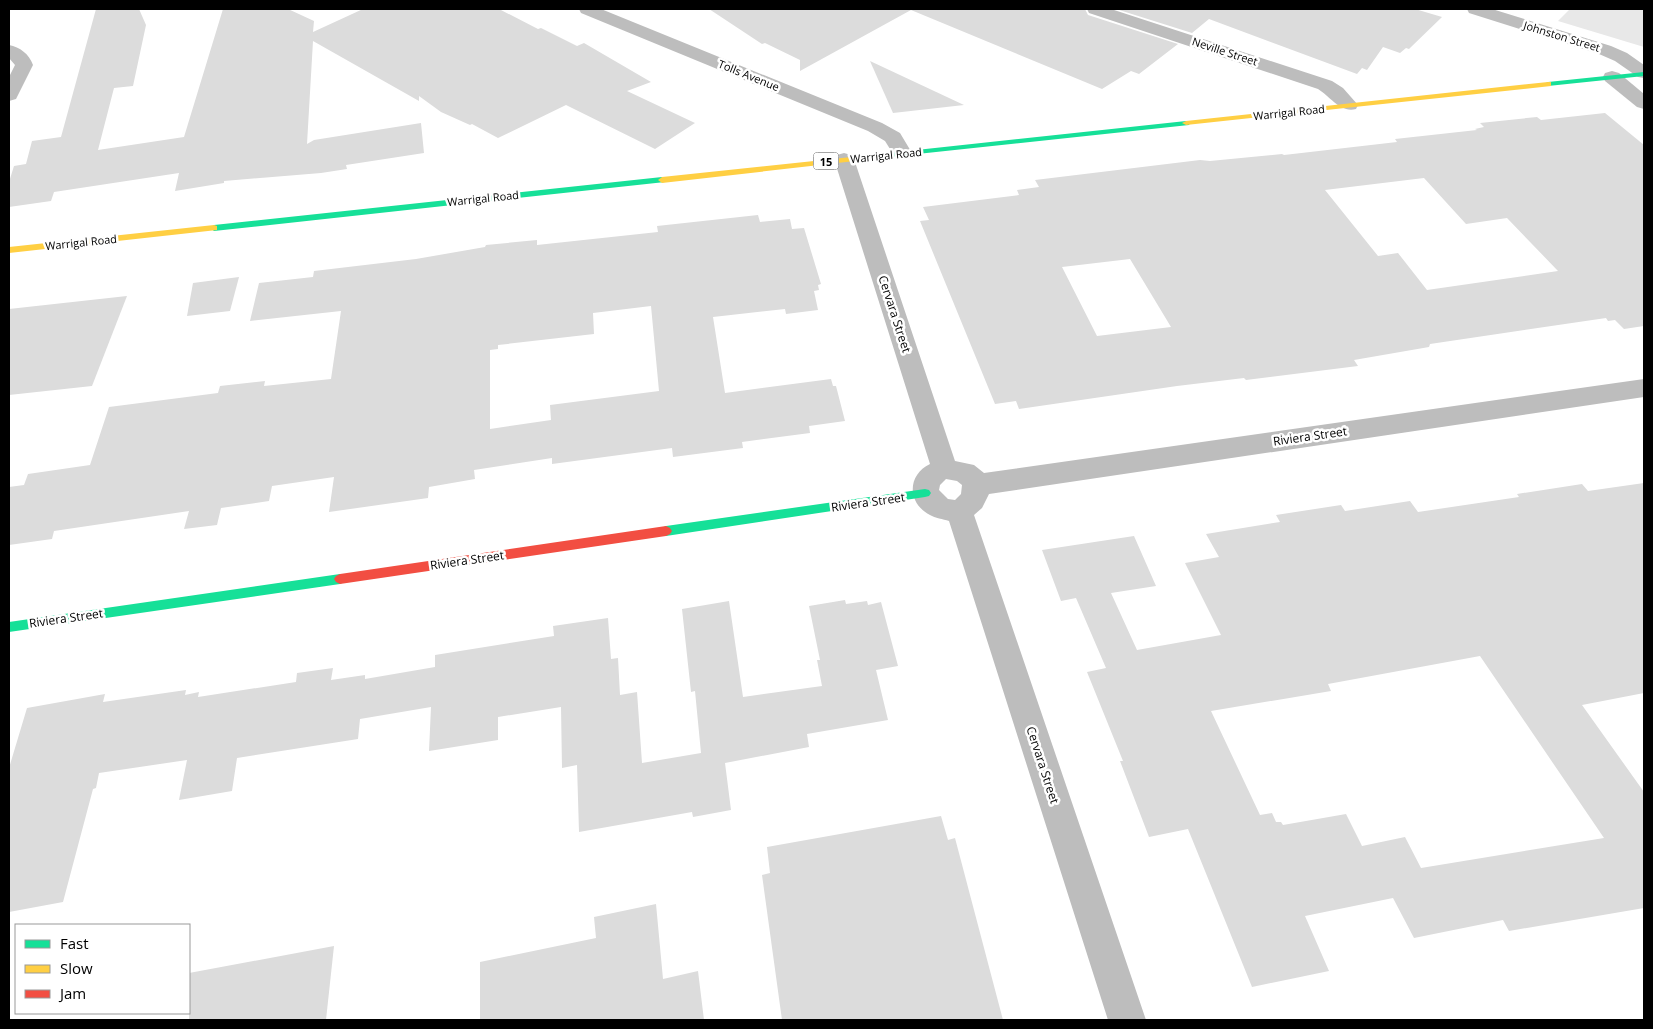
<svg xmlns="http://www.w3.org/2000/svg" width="1653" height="1029" font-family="'Open Sans',sans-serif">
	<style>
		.green { fill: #e8e8e8 }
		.building { fill: #dcdcdc; fill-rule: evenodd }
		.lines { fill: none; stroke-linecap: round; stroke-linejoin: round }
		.street { fill: #bdbdbd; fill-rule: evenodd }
		.fast { fill: #16e098; fill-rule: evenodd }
		.slow { fill: #ffcf43; fill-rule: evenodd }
		.jam { fill: #f24e42; fill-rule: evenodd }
		.labels { text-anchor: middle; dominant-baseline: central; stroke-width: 5; stroke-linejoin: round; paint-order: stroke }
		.far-street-label { font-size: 11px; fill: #000; stroke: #fff }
		.shield { fill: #fff; stroke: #4c4c4c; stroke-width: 1 }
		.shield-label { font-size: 11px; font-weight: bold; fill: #000 }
		.street-label { font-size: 12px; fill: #000; stroke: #fff }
	</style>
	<rect width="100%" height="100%" fill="#fff"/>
	<!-- green -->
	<path class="green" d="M1570,9H1644V47L1558,21Z"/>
	<!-- building -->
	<g class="building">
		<path d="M96,9H139L146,25L133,86L114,88L98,150L184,137L223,9H288L314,21L313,32L363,9H499L538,29L541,28L577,46L584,43L651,82L627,91L695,123L655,149L566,105L498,138L472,124L470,125L441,112L419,96V101L313,41L307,144L314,140L421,123L424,153L346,165L347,169L321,173L224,181V183L175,191L179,173L54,192L51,201L9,207V182L14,166L26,164L32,141L61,137Z"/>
		<path d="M709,9H1085L1088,15L1178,44L1139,74L1131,71L1102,89L911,10L800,71V60L765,43L762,44Z"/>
		<path d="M1116,9H1415L1442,17L1409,49L1406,48L1400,53L1383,47L1367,70L1362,68L1357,74L1209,19L1192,33Z"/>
		<path d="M870,61L964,105L893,113Z"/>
		<path d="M1605,113L1644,145V326L1624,329L1615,320L1608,321L1606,318L1430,344L1429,347L1354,360L1358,366L1246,380L1244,378L1177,386L1019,409L1016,401L995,404L920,221L929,220L923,207L1019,195L1017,190L1039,187L1035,180L1200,160L1210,161L1282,154L1284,155L1397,142L1395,139L1477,130L1475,129L1484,127L1480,123L1537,117L1541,120ZM1424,178L1466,224L1507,218L1558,271L1427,290L1398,253L1378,256L1325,190ZM1130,259L1171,327L1097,336L1062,267Z"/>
		<path d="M758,215L760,222L790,219L792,229L804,228L821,284L818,285L819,290L814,291L818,310L786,314L785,309L713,317L725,393L831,379L833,386H836L845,421L809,426L810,433L742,442L743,448L673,457L672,448L552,464V458L474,470L475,479L429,487L428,498L329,512L334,477L272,486L269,501L221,508L217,525L184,529L189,511L54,531L52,539L9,545V487L24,485L28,474L90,465L109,407L218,393L220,386L265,381L264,386L331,379L341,311L250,321L259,283L313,277L314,271L416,259L485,247L486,245L537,240V245L658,232L657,226ZM651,306L659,391L550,405L551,420L490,429V350L498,349V345L594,334L593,313Z"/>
		<path d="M239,277L230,311L187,316L193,283Z"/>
		<path d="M127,296L92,386L9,395V309Z"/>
		<path d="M1644,483V693L1582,705L1644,792V908L1509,931L1503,920L1414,938L1393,898L1305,916L1329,971L1252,987L1188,829L1149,837L1120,761H1123L1087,672L1106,668L1076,598L1061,601L1042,550L1134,536L1156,586L1111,593L1137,650L1221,635L1185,563L1219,557L1206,534L1280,522L1276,515L1341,505L1345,511L1410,501L1418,512L1519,497L1517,494L1582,484L1588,491ZM1480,656L1604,838L1421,868L1405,837L1362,846L1346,814L1283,825L1281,822H1276L1272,813L1260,815L1211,711L1331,691L1328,684Z"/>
		<path d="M845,600L846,604L867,601L868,605L881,602L898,666L876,670L888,720L807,734L809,747L725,763L731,810L693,817L692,812L579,832L577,765L562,768L561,707L498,717V740L429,751L431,707L360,719L358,739L237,758L232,791L179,800L187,760L99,773L96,788L93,789L63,902L9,912V768L27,708L105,694L103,702L186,690L185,695L199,692L198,697L296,682L297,673L333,668L331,680L365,675V679L435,667V655L554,636L553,626L608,618L611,659L618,658L620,695L637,692L642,763L701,753L695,691L691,692L682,609L729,601L743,697L822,686L817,660H820L809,606Z"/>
		<path d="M941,816L948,840L955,838L1003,1020H782L762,875L770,873L767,847Z"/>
		<path d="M656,904L663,979L698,971L704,1020H480V962L596,938L594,917Z"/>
		<path d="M334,946L326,1020H189V973Z"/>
	</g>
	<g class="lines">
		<!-- street -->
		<g class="street">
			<path d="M579,9H601L882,123L900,133L912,153L909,157L902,159L895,157L885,141L868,131L581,13Z"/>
			<path d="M1087,9H1111L1332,81L1343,88L1358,105L1356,109C1340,113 1331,97 1318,89L1089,13Z"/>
			<path d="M1467,9H1492L1611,46L1627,53L1644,65V78L1638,77L1615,61L1599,54L1469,13Z"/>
			<path d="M9,45C20,47 29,54 33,65L16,99L9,101V77L15,65L9,58Z"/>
			<path d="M1612,71L1619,73L1644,94V109L1637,107L1605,81L1603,77L1605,73Z"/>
			<path d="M844,153L851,155L854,159L955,461L974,465L984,473L1644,379V397L989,494L982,508L974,515L1146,1020H1108L949,521C943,519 935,518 930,515C907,503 907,475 930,464L834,159L837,155ZM946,479L957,481L962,485L961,494L955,500L948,499L939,490L940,485Z"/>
		</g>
		<!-- fast -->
		<g class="fast">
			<path d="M1644,72V76L1548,86L1544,84L1548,82Z"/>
			<path d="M1186,121L1190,123L1189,125L861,160L857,158L861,156Z"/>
			<path d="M662,177L665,178V182L214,231L210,228L214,225Z"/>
			<path d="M925,489L929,490L931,493L929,496L925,497L666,536L662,534L660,531L662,528L666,526Z"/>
			<path d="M340,574L344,576L346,579L344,582L340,584L9,632V622Z"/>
		</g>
		<!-- slow -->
		<g class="slow">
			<path d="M1548,82H1551V86L1186,125L1182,123L1186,121Z"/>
			<path d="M861,156H864V160L662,183L658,180L662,177Z"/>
			<path d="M214,225L217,226V230L9,253V247Z"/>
		</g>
		<!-- jam -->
		<path class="jam" d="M666,526L670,528L672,531L670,534L666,536L340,584L336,582L334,579L336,576L340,574Z"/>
	</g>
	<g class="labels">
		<!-- far-street labels -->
		<g class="far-street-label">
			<text transform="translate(1562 36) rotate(17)">Johnston Street</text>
			<text transform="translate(1225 51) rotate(18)">Neville Street</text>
			<text transform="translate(749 75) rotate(22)">Tolls Avenue</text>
			<text transform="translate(1289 112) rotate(-6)">Warrigal Road</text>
			<text transform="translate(886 155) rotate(-6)">Warrigal Road</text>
			<text transform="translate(483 198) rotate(-6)">Warrigal Road</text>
			<text transform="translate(81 242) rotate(-6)">Warrigal Road</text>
		</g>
		<!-- shield labels -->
		<rect class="shield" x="813.5" y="152.5" width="25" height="17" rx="4"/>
		<g class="shield-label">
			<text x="826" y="161">15</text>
		</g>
		<!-- street labels -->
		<g class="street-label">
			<text transform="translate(895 314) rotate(72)">Cervara Street</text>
			<text transform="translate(1310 436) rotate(-8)">Riviera Street</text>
			<text transform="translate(868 502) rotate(-8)">Riviera Street</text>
			<text transform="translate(467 560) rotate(-8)">Riviera Street</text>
			<text transform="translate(66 618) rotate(-8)">Riviera Street</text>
			<text transform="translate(1043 765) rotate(72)">Cervara Street</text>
		</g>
	</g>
	<!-- border -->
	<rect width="1653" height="1029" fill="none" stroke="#000000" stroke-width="20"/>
	<!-- legend -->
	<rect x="15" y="924" width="175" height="90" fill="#ffffff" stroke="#999999"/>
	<rect x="25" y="940" width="25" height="8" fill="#16e098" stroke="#999999"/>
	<text x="60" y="949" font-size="15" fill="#000000">Fast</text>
	<rect x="25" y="965" width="25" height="8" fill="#ffcf43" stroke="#999999"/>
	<text x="60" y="974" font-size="15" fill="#000000">Slow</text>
	<rect x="25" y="990" width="25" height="8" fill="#f24e42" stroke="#999999"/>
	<text x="60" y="999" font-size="15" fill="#000000">Jam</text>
</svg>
